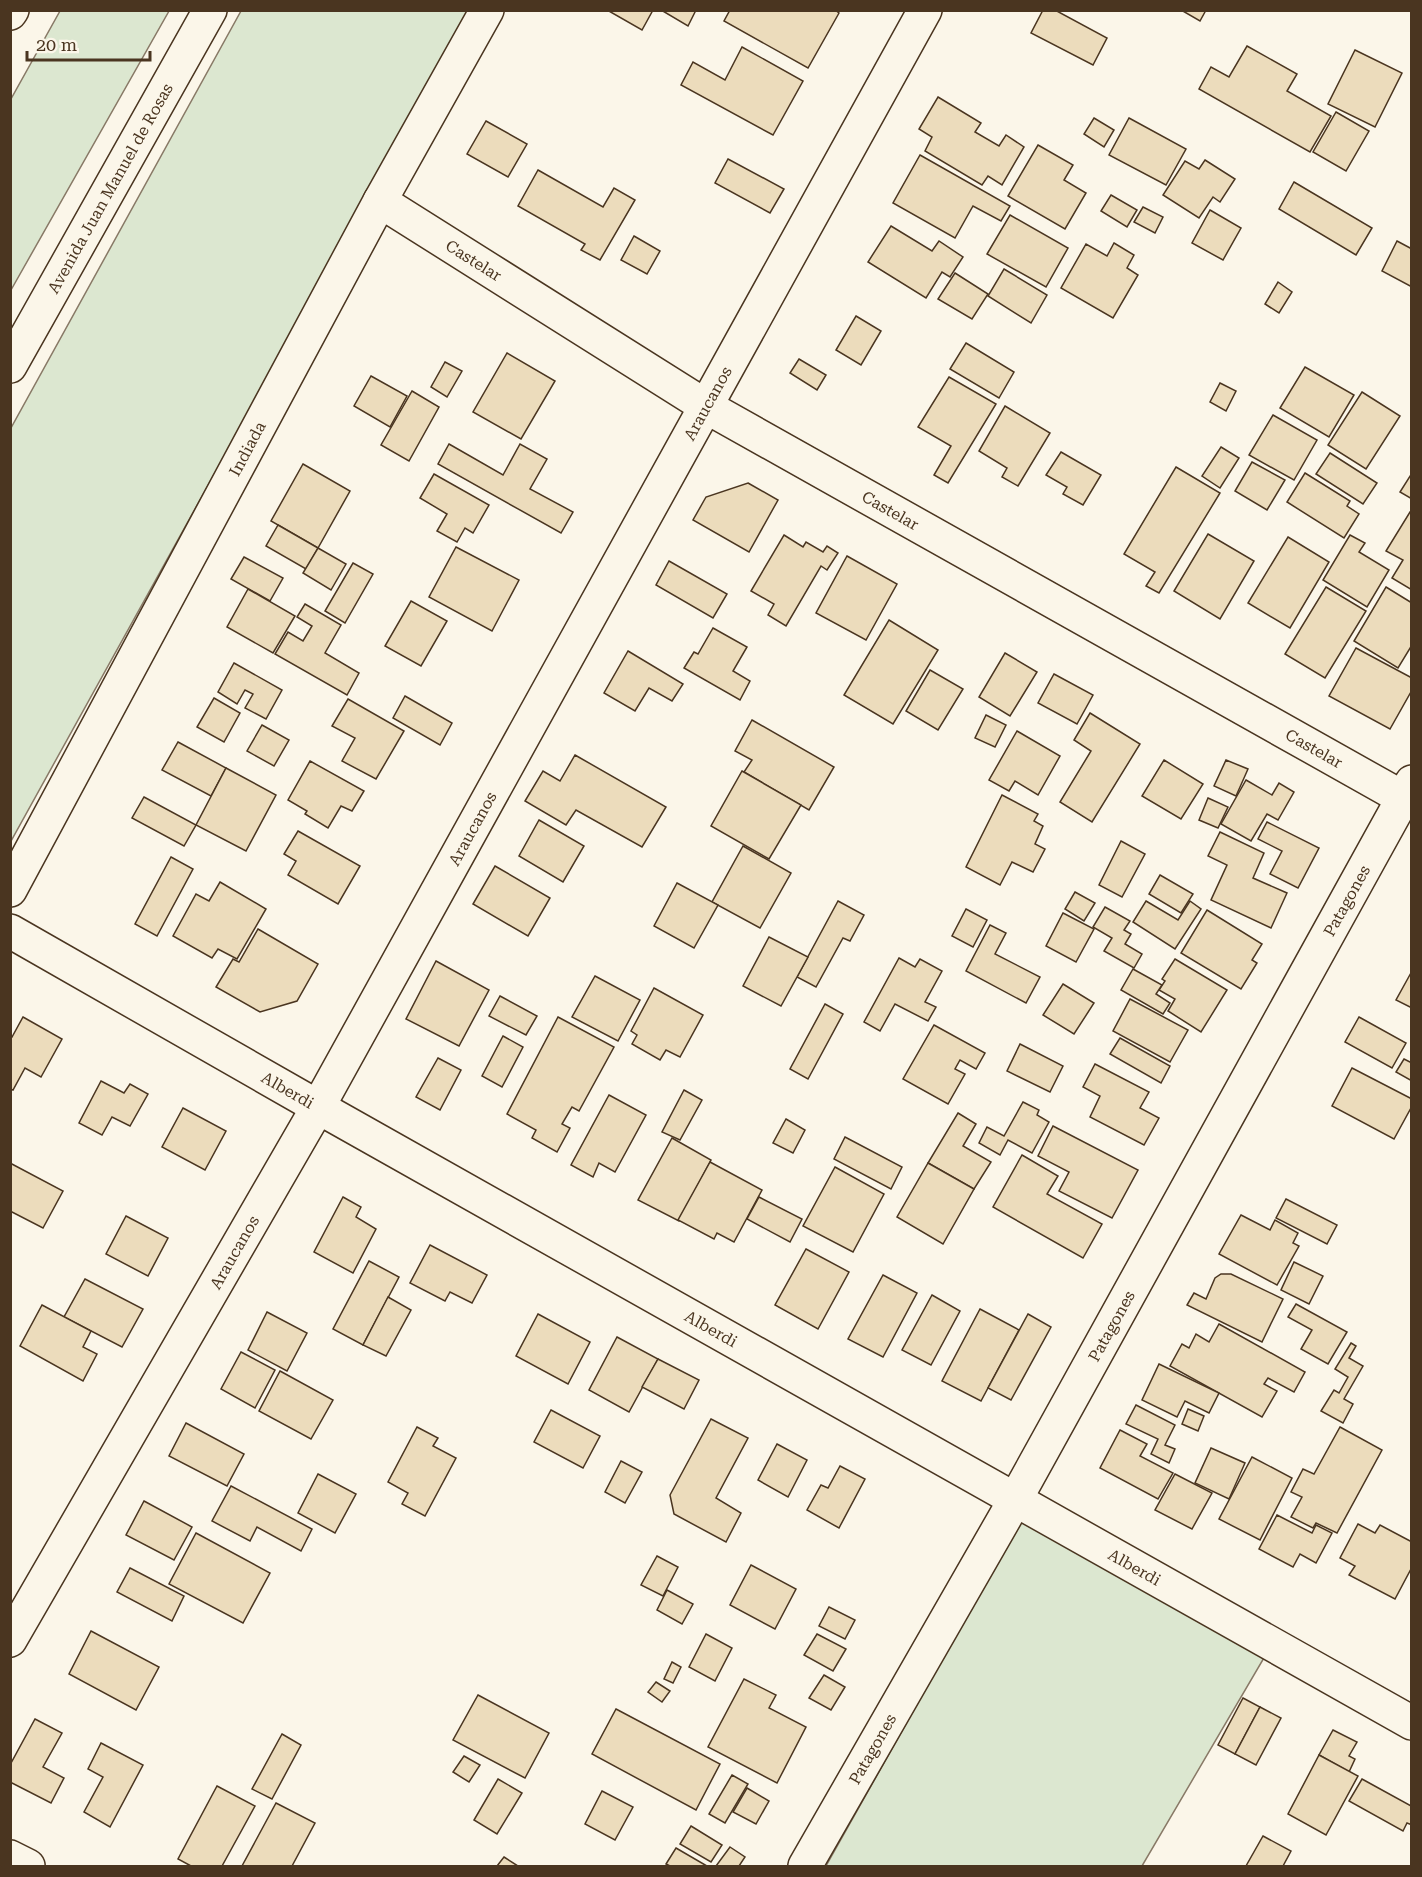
<svg xmlns="http://www.w3.org/2000/svg" width="1422" height="1877" font-family="'Roboto Serif',serif">
	<style>
		.green { fill: #dce7d0; stroke: #887966; stroke-width: 1.5 }
		.building { fill: #ecdcbc; stroke: #4a3520; stroke-width: 1.5 }
		.lines { fill: none; stroke-linecap: round; stroke-linejoin: round }
		.minor-casing { stroke: #4a3520; stroke-width: 36 }
		.major-casing { stroke: #4a3520; stroke-width: 36 }
		.minor { stroke: #fbf6e9; stroke-width: 33 }
		.major { stroke: #fbf6e9; stroke-width: 33 }
		.labels { text-anchor: middle; dominant-baseline: central; stroke-width: 4.5; stroke-linejoin: round; paint-order: stroke }
		.street-label { font-size: 16px; fill: #4a3520; stroke: #fbf6e9 }
	</style>
	<rect width="100%" height="100%" fill="#fbf6e9"/>
	<!-- green -->
	<g class="green">
		<path d="M60,11H169L11,290V99Z"/>
		<path d="M241,11H471L11,841V428Z"/>
		<path d="M1021,1519L1268,1651L1142,1866H826Z"/>
	</g>
	<!-- building -->
	<g class="building">
		<path d="M607,10H653L642,30Z"/>
		<path d="M661,10H696L688,26Z"/>
		<path d="M730,10H835L839,13L808,68L724,21Z"/>
		<path d="M1043,10H1055L1107,38L1093,65L1031,33Z"/>
		<path d="M1181,10H1206L1200,21Z"/>
		<path d="M1247,46L1297,74L1287,91L1331,116L1310,152L1199,89L1211,67L1229,77Z"/>
		<path d="M742,47L803,81L773,135L681,85L693,62L725,80Z"/>
		<path d="M1355,50L1402,73L1375,127L1328,104Z"/>
		<path d="M938,97L981,123L975,132L999,146L1006,135L1024,147L1002,185L988,176L982,185L925,151L932,137L919,129Z"/>
		<path d="M1336,112L1369,131L1346,171L1313,152Z"/>
		<path d="M1094,118L1114,130L1104,147L1084,134Z"/>
		<path d="M1129,118L1186,149L1166,185L1109,155Z"/>
		<path d="M486,121L527,144L508,177L467,154Z"/>
		<path d="M1038,145L1073,165L1064,180L1086,193L1065,229L1008,196Z"/>
		<path d="M920,155L1010,206L1001,221L973,206L955,238L893,203Z"/>
		<path d="M728,159L784,189L770,213L715,183Z"/>
		<path d="M1205,160L1235,179L1220,202L1213,197L1199,218L1163,195L1185,161L1199,169Z"/>
		<path d="M538,170L603,207L614,188L635,200L600,260L581,250L585,244L518,206Z"/>
		<path d="M1294,182L1372,228L1356,255L1279,209Z"/>
		<path d="M1111,195L1137,210L1127,227L1101,211Z"/>
		<path d="M1143,207L1163,217L1155,233L1134,222Z"/>
		<path d="M1210,210L1241,228L1223,260L1192,243Z"/>
		<path d="M1010,215L1068,248L1046,287L987,254Z"/>
		<path d="M891,226L932,251L939,241L963,257L950,277L942,272L926,298L868,262Z"/>
		<path d="M634,236L660,251L647,274L621,260Z"/>
		<path d="M1397,241L1412,249V287L1382,271Z"/>
		<path d="M1114,243L1134,255L1127,268L1138,275L1113,318L1061,288L1086,244L1107,256Z"/>
		<path d="M1004,269L1047,295L1031,323L988,296Z"/>
		<path d="M955,273L988,294L972,319L938,299Z"/>
		<path d="M1278,282L1292,292L1279,313L1265,304Z"/>
		<path d="M856,316L881,331L861,365L836,350Z"/>
		<path d="M966,343L1014,372L999,398L950,369Z"/>
		<path d="M507,353L555,381L521,439L473,412Z"/>
		<path d="M799,359L826,375L817,390L790,373Z"/>
		<path d="M445,362L462,371L447,397L431,387Z"/>
		<path d="M1305,367L1354,395L1329,437L1280,408Z"/>
		<path d="M371,376L407,396L390,427L354,406Z"/>
		<path d="M949,377L996,404L948,483L934,475L951,446L918,427Z"/>
		<path d="M1220,383L1236,391L1226,411L1210,402Z"/>
		<path d="M412,391L439,407L409,461L381,445Z"/>
		<path d="M1362,392L1400,416L1366,469L1328,445Z"/>
		<path d="M1005,406L1050,433L1018,486L1002,477L1007,468L979,451Z"/>
		<path d="M1273,415L1317,440L1294,480L1249,455Z"/>
		<path d="M449,444L503,475L520,444L547,459L530,489L573,512L561,533L438,464Z"/>
		<path d="M1221,447L1239,458L1220,488L1202,476Z"/>
		<path d="M1061,452L1101,475L1083,505L1063,494L1067,487L1046,475Z"/>
		<path d="M1330,453L1377,483L1363,504L1316,474Z"/>
		<path d="M1252,462L1285,480L1267,510L1235,491Z"/>
		<path d="M303,464L350,491L318,548L271,521Z"/>
		<path d="M1176,467L1220,493L1159,593L1146,586L1155,572L1124,554Z"/>
		<path d="M1305,473L1350,501L1347,506L1359,514L1344,538L1287,502Z"/>
		<path d="M1412,473V499L1400,492Z"/>
		<path d="M434,474L489,505L473,533L465,528L457,542L437,531L447,514L420,498Z"/>
		<path d="M748,483L778,500L749,552L693,520L706,497Z"/>
		<path d="M1410,512L1412,513V590L1392,578L1403,560L1386,551Z"/>
		<path d="M278,525L318,548L306,569L266,546Z"/>
		<path d="M1208,534L1254,561L1220,619L1174,591Z"/>
		<path d="M784,535L803,547L806,542L823,552L827,546L838,553L827,570L821,566L786,626L768,615L774,604L751,591Z"/>
		<path d="M1350,535L1365,543L1359,552L1389,570L1367,607L1323,580Z"/>
		<path d="M1288,537L1329,562L1290,628L1248,603Z"/>
		<path d="M456,547L519,580L492,631L429,597Z"/>
		<path d="M318,548L346,564L331,590L303,573Z"/>
		<path d="M847,556L897,584L866,640L816,613Z"/>
		<path d="M244,557L283,578L270,601L231,579Z"/>
		<path d="M669,561L727,594L713,618L656,585Z"/>
		<path d="M353,563L373,574L345,623L325,611Z"/>
		<path d="M1326,587L1366,611L1325,678L1285,654Z"/>
		<path d="M1386,587L1412,603V645L1398,668L1354,641Z"/>
		<path d="M248,589L295,616L273,653L227,627Z"/>
		<path d="M411,601L447,621L421,666L385,646Z"/>
		<path d="M305,604L341,625L325,653L359,673L347,695L275,654L288,632L303,641L312,626L297,617Z"/>
		<path d="M889,620L938,650L893,724L844,695Z"/>
		<path d="M713,628L747,647L733,671L750,681L740,700L684,668L694,652L698,654Z"/>
		<path d="M1356,648L1412,678V690L1390,729L1329,696Z"/>
		<path d="M628,651L683,684L672,701L649,688L635,711L604,693Z"/>
		<path d="M1005,653L1037,672L1010,716L979,697Z"/>
		<path d="M234,663L282,690L266,719L245,708L253,694L245,690L237,704L218,692Z"/>
		<path d="M930,670L963,689L938,730L906,711Z"/>
		<path d="M1054,674L1093,695L1077,724L1038,703Z"/>
		<path d="M405,696L452,723L440,745L393,718Z"/>
		<path d="M214,698L240,713L224,742L197,727Z"/>
		<path d="M348,699L404,731L376,779L342,761L355,738L332,726Z"/>
		<path d="M1090,713L1140,744L1092,822L1060,802L1091,751L1074,740Z"/>
		<path d="M986,715L1006,725L995,747L975,738Z"/>
		<path d="M752,720L834,767L809,810L744,772L752,760L735,751Z"/>
		<path d="M262,725L289,740L274,766L247,751Z"/>
		<path d="M1017,731L1060,756L1038,795L1015,781L1009,791L989,780Z"/>
		<path d="M178,742L226,768L211,796L162,770Z"/>
		<path d="M575,755L666,807L642,847L576,810L566,825L525,801L543,771L560,781Z"/>
		<path d="M1164,760L1203,784L1181,819L1142,796Z"/>
		<path d="M1226,760L1248,769L1236,796L1214,786Z"/>
		<path d="M310,761L364,791L352,811L341,806L328,828L305,814L307,811L288,800Z"/>
		<path d="M226,768L276,795L246,851L196,825Z"/>
		<path d="M742,771L801,805L769,859L711,826Z"/>
		<path d="M1246,780L1272,795L1279,783L1294,792L1278,820L1267,814L1251,841L1221,824Z"/>
		<path d="M1002,795L1038,814L1034,821L1043,826L1035,844L1045,849L1033,872L1012,862L1000,885L966,867Z"/>
		<path d="M144,797L196,825L184,846L132,818Z"/>
		<path d="M1208,798L1228,807L1218,828L1199,820Z"/>
		<path d="M539,820L584,846L563,882L519,856Z"/>
		<path d="M1267,822L1319,848L1298,888L1270,874L1282,851L1258,839Z"/>
		<path d="M298,831L360,866L338,904L288,875L296,861L284,854Z"/>
		<path d="M1220,832L1264,853L1253,878L1287,893L1271,928L1211,900L1227,865L1208,856Z"/>
		<path d="M1121,841L1145,854L1122,897L1099,885Z"/>
		<path d="M743,846L791,873L760,928L712,902Z"/>
		<path d="M171,857L193,869L157,936L135,924Z"/>
		<path d="M495,866L550,898L528,936L473,904Z"/>
		<path d="M1160,875L1193,894L1181,913L1149,894Z"/>
		<path d="M220,882L266,909L237,959L218,949L212,958L173,936L196,894L209,901Z"/>
		<path d="M677,883L718,905L694,948L654,926Z"/>
		<path d="M1075,892L1095,903L1084,921L1065,909Z"/>
		<path d="M838,901L864,915L850,941L843,938L816,987L797,977Z"/>
		<path d="M1146,901L1178,920L1190,901L1201,909L1175,949L1133,922Z"/>
		<path d="M1105,907L1130,921L1124,930L1131,934L1125,944L1142,954L1134,968L1104,951L1112,938L1093,927Z"/>
		<path d="M966,909L987,920L973,947L952,936Z"/>
		<path d="M1207,910L1262,944L1252,960L1257,963L1241,989L1181,953Z"/>
		<path d="M1063,913L1094,929L1076,962L1046,946Z"/>
		<path d="M990,925L1006,933L995,954L1040,977L1026,1003L966,971Z"/>
		<path d="M258,929L318,964L297,1001L260,1012L216,987L233,959L239,962Z"/>
		<path d="M769,937L808,957L781,1006L743,986Z"/>
		<path d="M899,958L915,967L920,959L942,971L925,1002L936,1007L928,1021L895,1004L880,1031L864,1022Z"/>
		<path d="M1175,959L1227,990L1201,1032L1168,1011L1175,999L1159,990L1165,981L1162,979Z"/>
		<path d="M436,961L489,990L459,1046L406,1019Z"/>
		<path d="M1133,969L1162,985L1156,994L1170,1003L1163,1014L1121,990Z"/>
		<path d="M1412,971V1008L1396,1000Z"/>
		<path d="M595,976L640,1000L618,1041L572,1017Z"/>
		<path d="M1063,984L1094,1003L1074,1034L1043,1015Z"/>
		<path d="M654,988L703,1015L680,1057L666,1050L660,1060L632,1044L637,1035L631,1031Z"/>
		<path d="M500,996L537,1016L526,1035L489,1016Z"/>
		<path d="M1130,999L1188,1030L1170,1062L1113,1031Z"/>
		<path d="M825,1004L843,1014L808,1079L790,1069Z"/>
		<path d="M23,1017L62,1039L41,1077L25,1068L13,1090L10,1089V1036L12,1037Z"/>
		<path d="M558,1017L614,1047L579,1111L572,1107L562,1124L570,1128L557,1152L532,1138L536,1130L507,1114Z"/>
		<path d="M1359,1017L1406,1043L1392,1068L1345,1042Z"/>
		<path d="M934,1025L985,1053L976,1069L960,1060L955,1069L965,1074L948,1104L903,1079Z"/>
		<path d="M503,1036L523,1047L502,1087L482,1076Z"/>
		<path d="M1120,1038L1170,1066L1161,1083L1110,1054Z"/>
		<path d="M1020,1044L1063,1066L1050,1092L1007,1071Z"/>
		<path d="M438,1058L461,1070L440,1110L416,1097Z"/>
		<path d="M1404,1059L1412,1063V1081L1396,1072Z"/>
		<path d="M1095,1064L1149,1092L1140,1108L1159,1118L1144,1145L1090,1117L1100,1096L1083,1087Z"/>
		<path d="M1352,1068L1412,1099V1106L1394,1139L1332,1106Z"/>
		<path d="M101,1081L124,1093L130,1084L148,1094L130,1126L112,1117L102,1135L79,1123Z"/>
		<path d="M684,1090L702,1100L680,1140L662,1132Z"/>
		<path d="M609,1095L646,1115L615,1172L599,1163L593,1177L571,1165Z"/>
		<path d="M1023,1102L1039,1110L1037,1115L1049,1122L1032,1153L1008,1140L1000,1155L979,1143L987,1127L1004,1136Z"/>
		<path d="M183,1108L226,1131L205,1170L162,1147Z"/>
		<path d="M958,1113L976,1124L963,1146L991,1162L974,1189L928,1163Z"/>
		<path d="M786,1119L805,1130L793,1153L773,1143Z"/>
		<path d="M1053,1126L1138,1170L1112,1218L1059,1191L1069,1172L1038,1156Z"/>
		<path d="M845,1137L902,1167L891,1189L834,1159Z"/>
		<path d="M672,1138L711,1160L679,1221L638,1200Z"/>
		<path d="M1022,1155L1058,1176L1047,1194L1102,1224L1083,1258L993,1207Z"/>
		<path d="M710,1162L762,1190L734,1242L717,1233L714,1239L678,1220Z"/>
		<path d="M10,1163L63,1191L43,1228L10,1211Z"/>
		<path d="M928,1163L974,1189L943,1244L897,1217Z"/>
		<path d="M835,1167L884,1194L853,1252L803,1226Z"/>
		<path d="M343,1197L361,1207L356,1217L376,1229L353,1273L314,1252Z"/>
		<path d="M759,1197L802,1219L790,1242L747,1219Z"/>
		<path d="M1286,1199L1337,1225L1327,1244L1276,1218Z"/>
		<path d="M1241,1215L1270,1230L1275,1220L1298,1233L1293,1243L1299,1246L1277,1285L1219,1254Z"/>
		<path d="M126,1216L168,1238L148,1276L106,1254Z"/>
		<path d="M430,1245L487,1275L472,1303L450,1292L445,1301L410,1283Z"/>
		<path d="M806,1249L849,1272L818,1329L775,1305Z"/>
		<path d="M369,1261L399,1277L363,1345L333,1329Z"/>
		<path d="M1294,1262L1323,1276L1309,1304L1281,1290Z"/>
		<path d="M1221,1274H1231L1283,1299L1262,1342L1187,1305L1194,1293L1206,1299L1215,1278Z"/>
		<path d="M883,1275L917,1293L883,1357L848,1339Z"/>
		<path d="M85,1279L143,1309L122,1347L64,1317Z"/>
		<path d="M932,1295L960,1311L931,1365L902,1350Z"/>
		<path d="M388,1297L411,1310L386,1356L363,1345Z"/>
		<path d="M1296,1304L1347,1332L1328,1364L1301,1349L1312,1330L1288,1317Z"/>
		<path d="M42,1305L91,1331L83,1347L97,1354L83,1381L20,1346Z"/>
		<path d="M980,1309L1019,1330L981,1401L942,1381Z"/>
		<path d="M267,1312L307,1333L287,1371L248,1350Z"/>
		<path d="M538,1314L590,1342L568,1384L516,1356Z"/>
		<path d="M1028,1314L1051,1327L1011,1400L988,1388Z"/>
		<path d="M1219,1324L1305,1372L1294,1392L1268,1378L1264,1384L1277,1391L1262,1417L1170,1366L1182,1344L1189,1348L1196,1334L1209,1342Z"/>
		<path d="M617,1337L658,1359L629,1412L589,1390Z"/>
		<path d="M1351,1343L1356,1346L1349,1358L1363,1366L1344,1399L1353,1404L1343,1423L1321,1411L1334,1390L1339,1393L1348,1377L1335,1369Z"/>
		<path d="M241,1352L275,1370L255,1408L221,1389Z"/>
		<path d="M658,1359L699,1380L684,1409L642,1387Z"/>
		<path d="M1159,1364L1219,1393L1209,1413L1185,1401L1177,1417L1142,1400Z"/>
		<path d="M280,1371L333,1400L311,1439L259,1411Z"/>
		<path d="M1136,1405L1175,1425L1165,1445L1175,1449L1169,1463L1151,1454L1158,1439L1126,1424Z"/>
		<path d="M1188,1409L1204,1416L1198,1431L1182,1424Z"/>
		<path d="M551,1410L600,1436L583,1468L534,1442Z"/>
		<path d="M711,1419L748,1438L716,1498L741,1513L726,1542L674,1514L670,1495Z"/>
		<path d="M186,1423L244,1454L227,1486L169,1456Z"/>
		<path d="M417,1427L438,1438L433,1446L456,1458L425,1516L402,1504L408,1493L388,1482Z"/>
		<path d="M1340,1427L1382,1450L1337,1533L1316,1523L1313,1528L1291,1517L1302,1497L1291,1492L1303,1469L1314,1474Z"/>
		<path d="M1120,1430L1147,1444L1140,1456L1173,1473L1158,1499L1100,1468Z"/>
		<path d="M777,1444L807,1460L788,1497L758,1480Z"/>
		<path d="M1211,1448L1245,1463L1229,1499L1195,1483Z"/>
		<path d="M1252,1457L1292,1478L1260,1540L1219,1519Z"/>
		<path d="M621,1461L642,1472L625,1503L605,1492Z"/>
		<path d="M840,1466L865,1479L839,1528L807,1510L821,1485L828,1488Z"/>
		<path d="M318,1474L356,1494L335,1533L298,1513Z"/>
		<path d="M1175,1474L1212,1493L1192,1529L1155,1510Z"/>
		<path d="M231,1486L312,1529L301,1551L257,1527L250,1541L212,1521Z"/>
		<path d="M144,1501L192,1527L174,1560L126,1535Z"/>
		<path d="M1277,1515L1312,1533L1316,1525L1332,1533L1316,1563L1300,1554L1293,1567L1259,1549Z"/>
		<path d="M1358,1524L1375,1533L1380,1525L1412,1542V1567L1395,1599L1349,1575L1355,1566L1340,1558Z"/>
		<path d="M196,1533L270,1573L243,1623L169,1584Z"/>
		<path d="M657,1556L678,1567L663,1596L641,1585Z"/>
		<path d="M751,1565L796,1589L775,1629L730,1605Z"/>
		<path d="M130,1568L184,1596L172,1621L117,1592Z"/>
		<path d="M667,1590L693,1604L682,1624L657,1610Z"/>
		<path d="M829,1607L855,1620L845,1639L819,1626Z"/>
		<path d="M91,1631L159,1667L136,1710L69,1674Z"/>
		<path d="M706,1634L732,1648L715,1681L689,1667Z"/>
		<path d="M817,1634L846,1649L833,1671L804,1655Z"/>
		<path d="M672,1662L681,1667L673,1683L664,1679Z"/>
		<path d="M824,1675L845,1687L831,1710L809,1698Z"/>
		<path d="M744,1679L776,1695L769,1708L806,1727L777,1783L708,1747Z"/>
		<path d="M656,1682L670,1691L662,1702L648,1692Z"/>
		<path d="M478,1695L549,1733L525,1778L453,1740Z"/>
		<path d="M1243,1698L1260,1707L1235,1754L1218,1745Z"/>
		<path d="M1260,1707L1281,1718L1256,1765L1235,1754Z"/>
		<path d="M616,1709L720,1764L696,1810L592,1754Z"/>
		<path d="M35,1719L62,1733L43,1767L64,1778L51,1803L10,1782V1765Z"/>
		<path d="M1333,1730L1357,1742L1349,1756L1355,1759L1349,1772L1319,1755Z"/>
		<path d="M282,1734L301,1745L272,1799L252,1789Z"/>
		<path d="M101,1743L143,1765L110,1827L84,1812L103,1777L88,1769Z"/>
		<path d="M1319,1755L1358,1776L1326,1835L1288,1814Z"/>
		<path d="M464,1756L480,1765L469,1782L453,1772Z"/>
		<path d="M732,1775L748,1784L725,1823L709,1814Z"/>
		<path d="M498,1779L522,1793L497,1834L474,1820Z"/>
		<path d="M1362,1779L1411,1806L1412,1804V1825L1407,1823L1403,1831L1349,1801Z"/>
		<path d="M217,1786L255,1806L222,1866H191L178,1859Z"/>
		<path d="M747,1788L769,1801L756,1824L733,1812Z"/>
		<path d="M602,1791L633,1807L615,1840L585,1824Z"/>
		<path d="M276,1803L315,1823L292,1866H242Z"/>
		<path d="M691,1826L722,1845L711,1862L680,1844Z"/>
		<path d="M1263,1836L1291,1851L1283,1866H1246Z"/>
		<path d="M730,1847L745,1857L739,1866H716Z"/>
		<path d="M676,1848L707,1866H670L666,1864Z"/>
		<path d="M504,1857L518,1866H497Z"/>
	</g>
	<g class="lines">
		<defs>
			<g id="minor">
				<path d="M10,13L12,10"/>
				<path id="s1" d="M380,201L707,407L1412,803"/>
				<path id="s2" d="M10,890L380,201L487,10"/>
				<path id="s3" d="M10,931L318,1107L1412,1723"/>
				<path id="s4" d="M10,1640L318,1107L925,10"/>
				<path d="M10,1857L28,1866"/>
				<path id="s5" d="M805,1866L1015,1500L1412,782"/>
			</g>
			<g id="major">
				<path id="s6" d="M10,366L210,10"/>
			</g>
		</defs>
		<!-- minor casing -->
		<use href="#minor" class="minor-casing"/>
		<!-- major casing -->
		<use href="#major" class="major-casing"/>
		<!-- minor -->
		<use href="#minor" class="minor"/>
		<!-- major -->
		<use href="#major" class="major"/>
	</g>
	<g class="labels">
		<!-- street labels -->
		<g class="street-label">
			<text stroke="none"><textPath href="#s6" startOffset="204">Avenida Juan Manuel de Rosas</textPath></text>
			<text stroke="none"><textPath href="#s1" startOffset="111">Castelar</textPath></text>
			<text stroke="none"><textPath href="#s4" startOffset="1420">Araucanos</textPath></text>
			<text stroke="none"><textPath href="#s2" startOffset="501">Indiada</textPath></text>
			<text stroke="none"><textPath href="#s1" startOffset="597">Castelar</textPath></text>
			<text stroke="none"><textPath href="#s1" startOffset="1083">Castelar</textPath></text>
			<text stroke="none"><textPath href="#s4" startOffset="934">Araucanos</textPath></text>
			<text stroke="none"><textPath href="#s5" startOffset="1107">Patagones</textPath></text>
			<text stroke="none"><textPath href="#s3" startOffset="320">Alberdi</textPath></text>
			<text stroke="none"><textPath href="#s4" startOffset="448">Araucanos</textPath></text>
			<text stroke="none"><textPath href="#s5" startOffset="621">Patagones</textPath></text>
			<text stroke="none"><textPath href="#s3" startOffset="806">Alberdi</textPath></text>
			<text stroke="none"><textPath href="#s3" startOffset="1292">Alberdi</textPath></text>
			<text stroke="none"><textPath href="#s5" startOffset="135">Patagones</textPath></text>
		</g>
	</g>
	<!-- border -->
	<rect width="1422" height="1877" fill="none" stroke="#4a3520" stroke-width="24"/>
	<!-- scale -->
	<path d="M27 51v9h123v-9" fill="none" stroke="#4a3520" stroke-width="3"/>
	<text x="36" y="51" font-size="18" fill="#4a3520" stroke="#fbf6e9" stroke-width="4.5" paint-order="stroke">20 m</text>
</svg>
